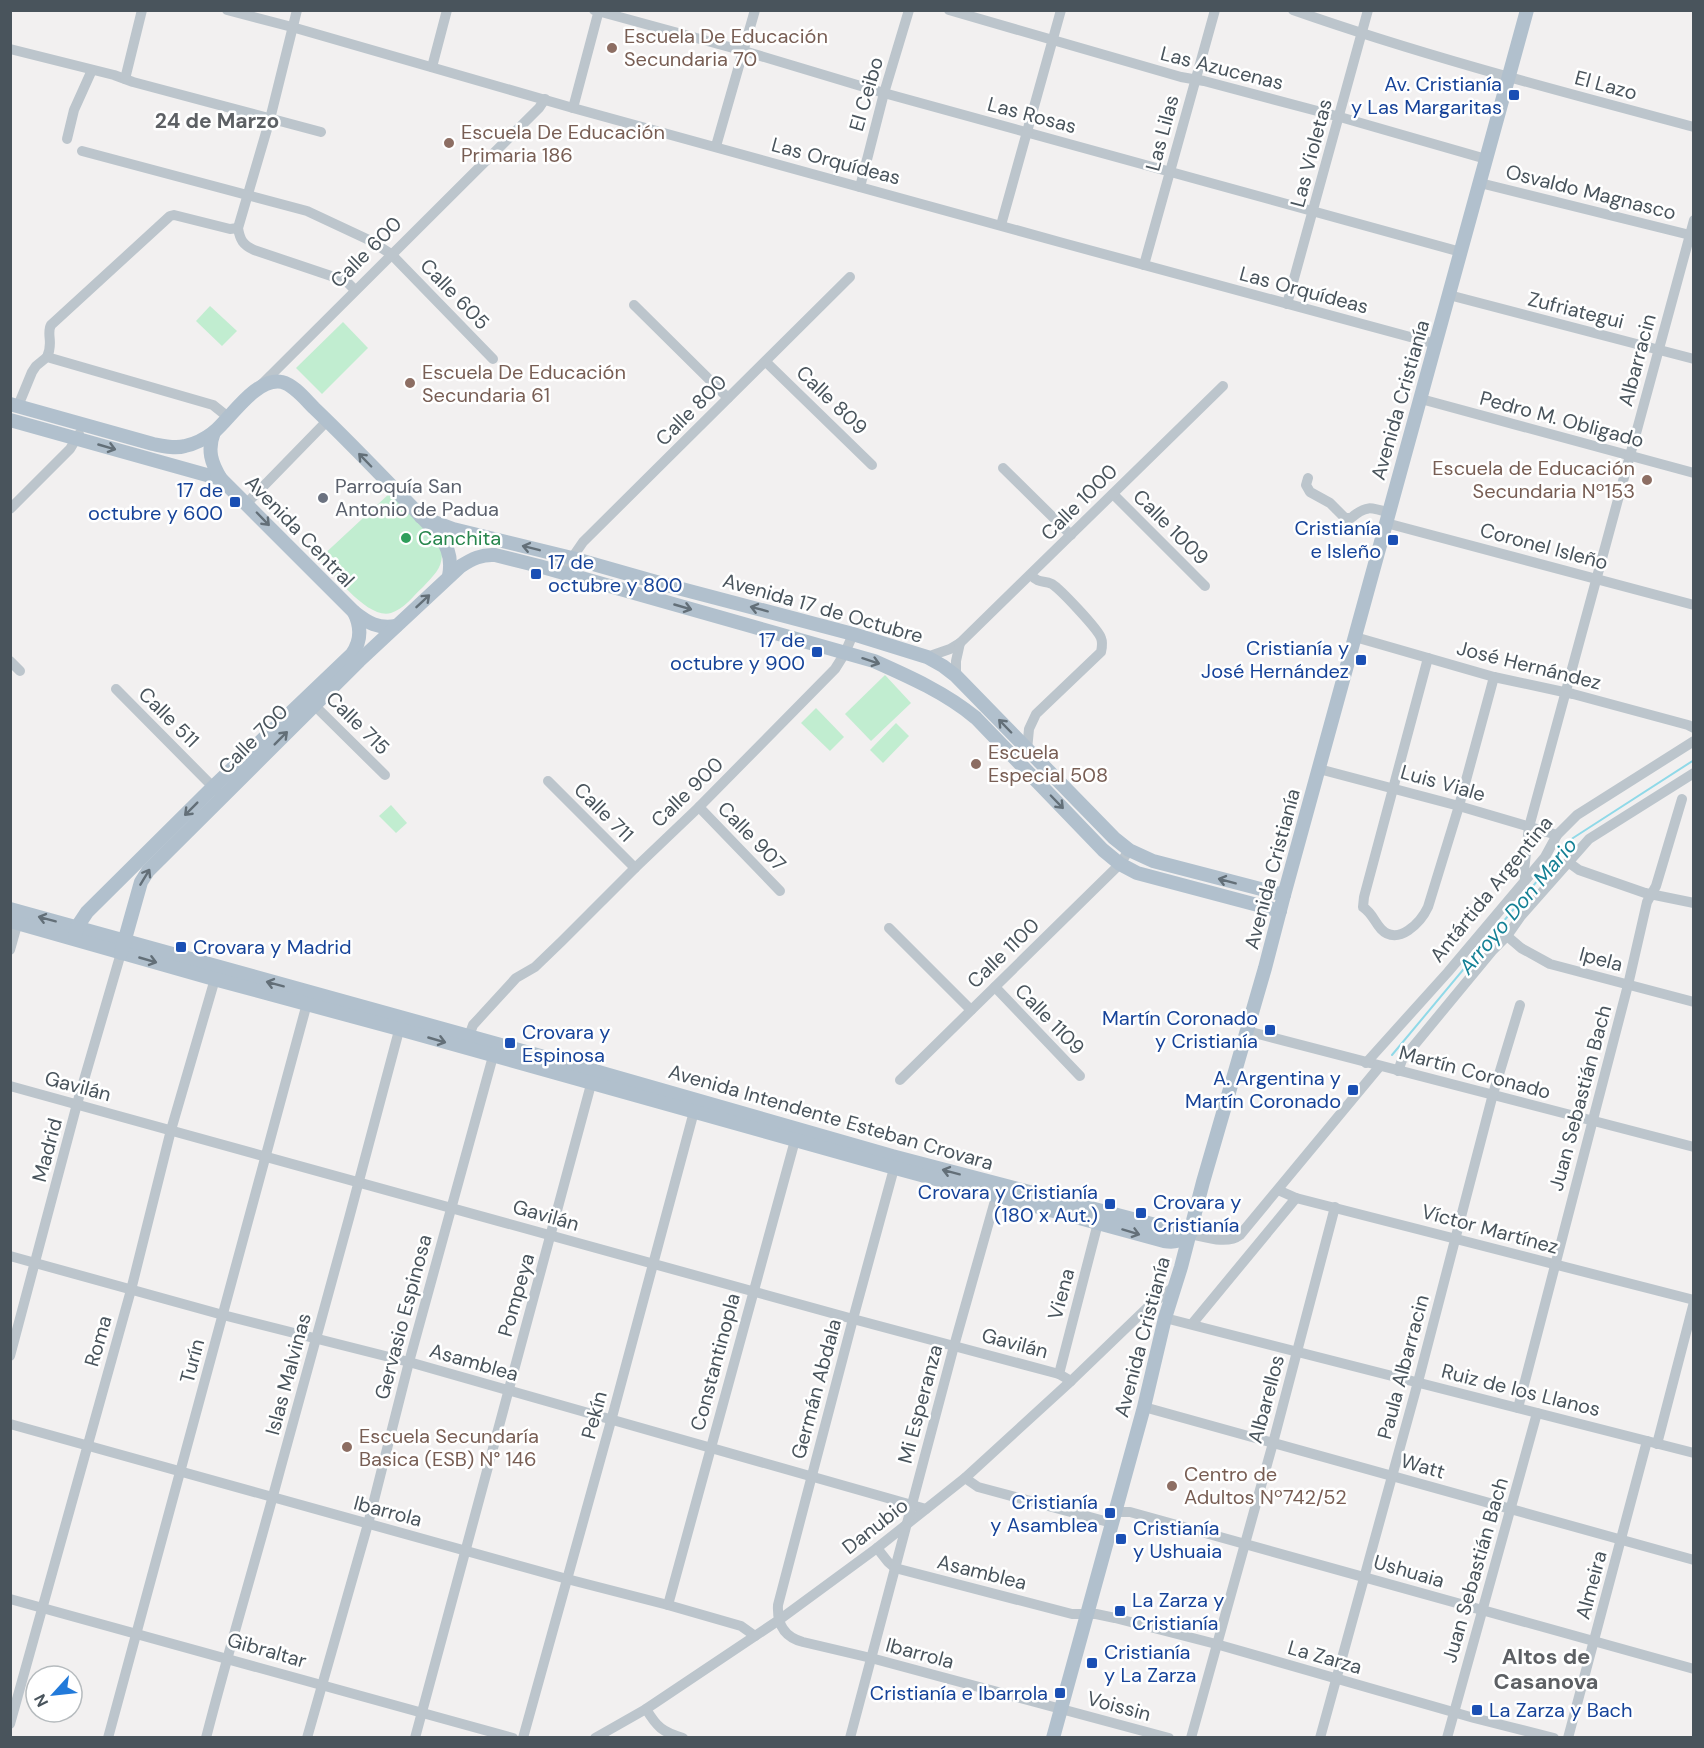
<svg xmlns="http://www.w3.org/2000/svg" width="1704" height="1748" font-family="'DM Sans',sans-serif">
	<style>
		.green { fill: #c1edd0 }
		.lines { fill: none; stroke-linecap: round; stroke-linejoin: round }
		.stream { stroke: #90d9e8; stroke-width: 2 }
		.minor { stroke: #bcc5cc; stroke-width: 10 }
		.major { stroke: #b1c0cd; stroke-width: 14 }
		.oneway { stroke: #636f78 }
		.education-dot { fill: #8d6e63; stroke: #fff; stroke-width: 2 }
		.transit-dot { fill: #1a4fb4; stroke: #fff; stroke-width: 2 }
		.worship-dot { fill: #6b7280; stroke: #fff; stroke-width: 2 }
		.leisure-dot { fill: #2e9e5b; stroke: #fff; stroke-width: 2 }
		.labels { text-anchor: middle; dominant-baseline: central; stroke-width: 5; stroke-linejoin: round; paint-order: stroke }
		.education-label { font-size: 20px; fill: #785e54; stroke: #fff; text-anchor: start }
		.street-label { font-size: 20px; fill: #49545c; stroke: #fff }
		.transit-label { font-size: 20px; fill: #164399; stroke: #fff; text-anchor: end }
		.worship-label { font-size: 20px; fill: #5b616d; stroke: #fff; text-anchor: start }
		.leisure-label { font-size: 20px; fill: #27864d; stroke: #fff; text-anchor: start }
		.neighbourhood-label { font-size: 21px; font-weight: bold; fill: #5d6064; stroke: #fff }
		.water-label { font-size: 21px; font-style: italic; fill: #148095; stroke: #fff }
		.quarter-label { font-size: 22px; font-weight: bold; fill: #5d6064; stroke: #fff }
	</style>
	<rect width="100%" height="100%" fill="#f2f0f0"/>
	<!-- green -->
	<g class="green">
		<path d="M210,306L237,331L222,346L196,321Z"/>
		<path d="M343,322L368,348L322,394L296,368Z"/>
		<path d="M390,493L441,547C445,566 435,574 423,587C413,596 404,609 391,613C368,620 334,574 319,559Z"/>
		<path d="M885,675L911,703L871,741L845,714Z"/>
		<path d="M816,708L844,737L830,751L801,723Z"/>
		<path d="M896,723L909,736L883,763L870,750Z"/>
		<path d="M391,805L407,823L396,833L379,816Z"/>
	</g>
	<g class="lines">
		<!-- stream -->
		<path class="stream" d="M1392,1055L1573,838L1694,760"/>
		<!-- minor -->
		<g class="minor">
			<path d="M227,10L292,27L573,108L1063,243L1436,344"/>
			<path d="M297,10L270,119L238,228C240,240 243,245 254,250L346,281L355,290"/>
			<path d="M594,10L744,51L884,93L1461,252"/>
			<path d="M949,10L1181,77L1204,81L1340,117L1486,159"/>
			<path d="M1293,10C1424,56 1559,91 1694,127"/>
			<path d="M10,49L114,75L133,82L321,132"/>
			<path d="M432,67L447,10"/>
			<path d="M125,79L142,10"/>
			<path d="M573,108L599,10"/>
			<path d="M67,139L74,110L92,70"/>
			<path d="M716,146L755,10"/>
			<path d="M82,151L307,211L369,240L391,254L493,359"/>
			<path d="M1480,183L1694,236"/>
			<path d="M860,187L884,93L909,10"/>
			<path d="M1001,225L1061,10"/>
			<path d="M1144,265L1215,10"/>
			<path d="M1449,295L1694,359"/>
			<path d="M1287,304L1368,10"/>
			<path d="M634,305L728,398"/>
			<path d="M47,357C54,343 46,334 51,325L170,216L174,215L230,229L238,228"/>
			<path d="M766,362L872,465"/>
			<path d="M261,385L539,108L545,99"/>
			<path d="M1421,399L1694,473"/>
			<path d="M18,406L32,372L36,366L47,357L213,405L228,417"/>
			<path d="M1003,468L1071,535"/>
			<path d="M1308,478L1306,485L1310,492L1330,503L1345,518H1351C1366,505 1371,507 1389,513"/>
			<path d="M1113,494L1205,586"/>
			<path d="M247,503L327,421"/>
			<path d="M10,509L70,449L79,434"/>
			<path d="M1386,523L1694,605"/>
			<path d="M565,574L572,558L583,542L850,277"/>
			<path d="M1355,637L1494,677L1573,694L1688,725L1694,728"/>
			<path d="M927,657L950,649L960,643L1223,386"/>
			<path d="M1428,658L1364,897L1363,907C1372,913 1374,921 1381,929C1398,947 1421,922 1428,907L1459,806L1494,677"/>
			<path d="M10,661L20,671"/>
			<path d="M956,676V661L960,643"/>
			<path d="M116,689L218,792"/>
			<path d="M310,701L385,775"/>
			<path d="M1027,750L1029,729L1036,714L1101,652C1102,647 1103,643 1101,638C1098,629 1060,589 1052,584C1043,580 1039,584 1031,575"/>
			<path d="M1319,769L1459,806L1557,835"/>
			<path d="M548,781L635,868"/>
			<path d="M699,807L780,891"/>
			<path d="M1568,862L1579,870L1645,893L1694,903"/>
			<path d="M1525,878L1524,871L1529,827L1694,220"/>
			<path d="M889,928L971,1010"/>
			<path d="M1507,936L1521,948L1550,964L1694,1002"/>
			<path d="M10,950L19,918"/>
			<path d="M995,987L1080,1076"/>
			<path d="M1247,1031L1694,1147"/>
			<path d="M469,1036L473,1025L516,978L535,967L562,941L635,868L699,807L835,669L845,653L853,634"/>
			<path d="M1366,1063L1448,972L1545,857L1557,835L1577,815L1694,741"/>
			<path d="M1398,1071L1402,1060L1492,951L1507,936L1521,916L1589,839L1694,773"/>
			<path d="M900,1080L1120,864L1129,850"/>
			<path d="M10,1086L853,1319L1059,1374L1071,1381"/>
			<path d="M896,1161L853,1319L778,1605C777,1624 784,1637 803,1642L871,1658L1169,1738"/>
			<path d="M1278,1190L1296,1198L1694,1300"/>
			<path d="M1190,1234C1205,1237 1227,1245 1240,1235L1380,1066"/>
			<path d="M10,1256L223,1315L409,1362L926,1509"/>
			<path d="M1165,1318L1694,1453"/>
			<path d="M1192,1324L1296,1198"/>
			<path d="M10,1356L77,1104L121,953"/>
			<path d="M1059,1374L1098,1223"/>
			<path d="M1144,1407L1694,1560"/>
			<path d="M1518,1408L1628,985L1647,902L1656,886L1682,799"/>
			<path d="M10,1424L567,1579L668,1605L741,1626L755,1636"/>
			<path d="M1657,1444L1694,1302"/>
			<path d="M965,1478L978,1487L1112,1523"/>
			<path d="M1115,1512H1130L1694,1669"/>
			<path d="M877,1548L888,1562L895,1568L1072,1614H1096L1115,1618L1216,1644L1474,1718L1554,1738"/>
			<path d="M10,1599L513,1738"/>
			<path d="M668,1605L797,1133"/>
			<path d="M646,1709C657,1727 662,1732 683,1738"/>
			<path d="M10,1724L131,1290L171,1130L217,972"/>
			<path d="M108,1738L309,996"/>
			<path d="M206,1738C229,1648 256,1560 280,1470C321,1322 362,1172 401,1023"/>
			<path d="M307,1738L368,1524L409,1362L495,1049"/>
			<path d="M415,1738L593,1077"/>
			<path d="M523,1738L611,1421L696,1104"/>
			<path d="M595,1738L646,1709L779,1620L877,1548L965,1478L1071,1381L1149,1306L1175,1286"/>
			<path d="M850,1738L954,1346L998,1190"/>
			<path d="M1191,1738L1273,1443L1335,1207"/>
			<path d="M1320,1738L1418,1382L1493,1094L1520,1005"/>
			<path d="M1447,1738L1537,1413"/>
			<path d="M1568,1738L1647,1441"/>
		</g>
		<!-- major -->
		<g class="major">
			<path d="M10,404L153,444C163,446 175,449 185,446C195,444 206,438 214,432C231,418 256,377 282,382C294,385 305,399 314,408C357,449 398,493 440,536C449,548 452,561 449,576"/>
			<path d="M10,420L221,479"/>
			<path d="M214,432C207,450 211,463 221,479L354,612C368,623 378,629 396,626"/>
			<path d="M421,517L453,529L572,558L674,587L853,634L927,657L943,666L956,676L1114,838L1129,850L1153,861L1284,895"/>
			<path d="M10,909L595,1071L892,1156L1190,1234"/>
			<path d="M10,921L214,979L399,1029L888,1166L1164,1241C1175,1243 1181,1241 1190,1234"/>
			<path d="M75,936L77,927L87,912L213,787L352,654C362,640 361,626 354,612"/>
			<path d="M121,953L141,882L148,871L359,661L461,566C472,559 482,554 495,555L539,566L874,661C910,677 946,693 976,718L1103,850L1120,864L1137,873L1280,911"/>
			<path d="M1053,1738L1144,1407L1165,1318L1181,1267L1203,1182L1265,968L1284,895L1527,10"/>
		</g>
	</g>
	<!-- one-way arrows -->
	<defs><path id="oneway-shaft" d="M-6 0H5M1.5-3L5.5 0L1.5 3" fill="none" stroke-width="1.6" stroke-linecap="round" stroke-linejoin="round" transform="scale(1.5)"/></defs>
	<g class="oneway">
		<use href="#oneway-shaft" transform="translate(107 447) rotate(16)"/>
		<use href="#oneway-shaft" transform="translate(365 460) rotate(-134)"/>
		<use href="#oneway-shaft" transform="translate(263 519) rotate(46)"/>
		<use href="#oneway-shaft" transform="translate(531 548) rotate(-166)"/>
		<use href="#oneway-shaft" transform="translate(423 601) rotate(-43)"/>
		<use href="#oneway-shaft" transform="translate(683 607) rotate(16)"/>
		<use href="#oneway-shaft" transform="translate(759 609) rotate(-165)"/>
		<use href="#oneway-shaft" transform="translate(871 661) rotate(18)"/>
		<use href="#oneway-shaft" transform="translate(1005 726) rotate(-134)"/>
		<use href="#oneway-shaft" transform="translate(281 738) rotate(-45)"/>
		<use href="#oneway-shaft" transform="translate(1057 802) rotate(46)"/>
		<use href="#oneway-shaft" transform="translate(191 809) rotate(135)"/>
		<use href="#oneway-shaft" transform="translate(145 877) rotate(-59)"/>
		<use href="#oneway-shaft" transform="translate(1227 881) rotate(-165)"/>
		<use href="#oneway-shaft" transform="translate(47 919) rotate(-165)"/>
		<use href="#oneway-shaft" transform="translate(148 960) rotate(16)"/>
		<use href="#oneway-shaft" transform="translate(275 984) rotate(-165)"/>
		<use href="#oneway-shaft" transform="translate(437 1040) rotate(16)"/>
		<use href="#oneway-shaft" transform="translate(951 1172) rotate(-165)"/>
		<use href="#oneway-shaft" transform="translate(1131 1232) rotate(17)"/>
	</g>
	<!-- markers -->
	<g class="education-dot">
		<circle cx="612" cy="48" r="6"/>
		<circle cx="449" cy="143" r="6"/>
		<circle cx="410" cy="383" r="6"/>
		<circle cx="1647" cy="480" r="6"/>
		<circle cx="976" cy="764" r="6"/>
		<circle cx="347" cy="1447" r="6"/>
		<circle cx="1172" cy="1486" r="6"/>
	</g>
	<g class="transit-dot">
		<rect x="1508" y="89" width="12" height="12" rx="3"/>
		<rect x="229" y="496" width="12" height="12" rx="3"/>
		<rect x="1387" y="534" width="12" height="12" rx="3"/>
		<rect x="530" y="568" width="12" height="12" rx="3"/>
		<rect x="811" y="646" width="12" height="12" rx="3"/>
		<rect x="1355" y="654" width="12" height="12" rx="3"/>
		<rect x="175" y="941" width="12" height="12" rx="3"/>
		<rect x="1264" y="1024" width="12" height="12" rx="3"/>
		<rect x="504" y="1037" width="12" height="12" rx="3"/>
		<rect x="1347" y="1084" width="12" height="12" rx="3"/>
		<rect x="1104" y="1198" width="12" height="12" rx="3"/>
		<rect x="1135" y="1207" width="12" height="12" rx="3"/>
		<rect x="1104" y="1507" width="12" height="12" rx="3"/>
		<rect x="1115" y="1533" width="12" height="12" rx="3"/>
		<rect x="1114" y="1605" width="12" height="12" rx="3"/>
		<rect x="1086" y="1657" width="12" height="12" rx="3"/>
		<rect x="1054" y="1687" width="12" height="12" rx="3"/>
		<rect x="1471" y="1704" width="12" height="12" rx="3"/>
	</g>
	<circle class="worship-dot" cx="323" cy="498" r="6"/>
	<circle class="leisure-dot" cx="406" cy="538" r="6"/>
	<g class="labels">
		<!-- education labels -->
		<g class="education-label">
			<text x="624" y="36">Escuela De Educación<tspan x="624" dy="23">Secundaria 70</tspan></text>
			<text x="461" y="132">Escuela De Educación<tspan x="461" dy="23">Primaria 186</tspan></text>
			<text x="422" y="372">Escuela De Educación<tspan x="422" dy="23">Secundaria 61</tspan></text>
			<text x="1635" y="468" text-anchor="end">Escuela de Educación<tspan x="1635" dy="23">Secundaria Nº153</tspan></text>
			<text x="988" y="752">Escuela<tspan x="988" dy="23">Especial 508</tspan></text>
			<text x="359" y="1436">Escuela Secundaría<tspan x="359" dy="23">Basica (ESB) N° 146</tspan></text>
			<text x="1184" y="1474">Centro de<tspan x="1184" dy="23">Adultos Nº742/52</tspan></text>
		</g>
		<!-- street labels -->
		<g class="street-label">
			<text transform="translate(1222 68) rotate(14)">Las Azucenas</text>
			<text transform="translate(1606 85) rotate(15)">El Lazo</text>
			<text transform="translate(866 94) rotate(-74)">El Ceibo</text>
			<text transform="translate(1032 115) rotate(15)">Las Rosas</text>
			<text transform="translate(1162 133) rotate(-75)">Las Lilas</text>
			<text transform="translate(1311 153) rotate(-75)">Las Violetas</text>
			<text transform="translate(836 161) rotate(15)">Las Orquídeas</text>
			<text transform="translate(1591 192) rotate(14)">Osvaldo Magnasco</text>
			<text transform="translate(366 252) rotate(-45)">Calle 600</text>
			<text transform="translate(1304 290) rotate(15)">Las Orquídeas</text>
			<text transform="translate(455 294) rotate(46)">Calle 605</text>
			<text transform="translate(1576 310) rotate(14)">Zufriategui</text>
			<text transform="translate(1637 360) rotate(-75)">Albarracin</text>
			<text transform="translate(832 400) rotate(44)">Calle 809</text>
			<text transform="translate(1400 400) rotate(-74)">Avenida Cristianía</text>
			<text transform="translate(691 410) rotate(-45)">Calle 800</text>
			<text transform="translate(1562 419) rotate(15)">Pedro M. Obligado</text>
			<text transform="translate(1079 502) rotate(-45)">Calle 1000</text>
			<text transform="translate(1171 527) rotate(45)">Calle 1009</text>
			<text transform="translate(300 531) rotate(46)">Avenida Central</text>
			<text transform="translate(1544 546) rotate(15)">Coronel Isleño</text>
			<text transform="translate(823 608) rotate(16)">Avenida 17 de Octubre</text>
			<text transform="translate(1529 665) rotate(14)">José Hernández</text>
			<text transform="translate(169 717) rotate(45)">Calle 511</text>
			<text transform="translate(358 723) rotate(45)">Calle 715</text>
			<text transform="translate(253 739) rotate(-45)">Calle 700</text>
			<text transform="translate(1443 783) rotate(16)">Luis Viale</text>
			<text transform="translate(687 792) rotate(-44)">Calle 900</text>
			<text transform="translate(604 812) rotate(45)">Calle 711</text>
			<text transform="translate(752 836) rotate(46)">Calle 907</text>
			<text transform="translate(1272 869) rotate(-75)">Avenida Cristianía</text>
			<text transform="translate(1491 889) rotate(-51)">Antártida Argentina</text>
			<text transform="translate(1003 953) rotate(-44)">Calle 1100</text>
			<text transform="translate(1601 959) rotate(15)">Ipela</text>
			<text transform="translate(1050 1019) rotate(46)">Calle 1109</text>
			<text transform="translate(1475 1072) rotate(15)">Martín Coronado</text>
			<text transform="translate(78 1086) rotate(15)">Gavilán</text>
			<text transform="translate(1580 1098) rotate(-75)">Juan Sebastián Bach</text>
			<text transform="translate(831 1117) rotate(16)">Avenida Intendente Esteban Crovara</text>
			<text transform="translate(47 1150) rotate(-75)">Madrid</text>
			<text transform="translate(546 1215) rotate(16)">Gavilán</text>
			<text transform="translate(1490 1229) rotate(15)">Víctor Martínez</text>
			<text transform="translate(1061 1294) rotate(-75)">Viena</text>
			<text transform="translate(516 1295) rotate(-74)">Pompeya</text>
			<text transform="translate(403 1317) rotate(-75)">Gervasio Espinosa</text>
			<text transform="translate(1142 1337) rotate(-75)">Avenida Cristianía</text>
			<text transform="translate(98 1341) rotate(-74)">Roma</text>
			<text transform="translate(1015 1343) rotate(15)">Gavilán</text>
			<text transform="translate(192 1361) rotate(-75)">Turín</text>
			<text transform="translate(474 1362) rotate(16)">Asamblea</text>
			<text transform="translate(715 1362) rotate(-75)">Constantinopla</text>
			<text transform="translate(1403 1367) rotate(-75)">Paula Albarracin</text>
			<text transform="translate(288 1374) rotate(-75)">Islas Malvinas</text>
			<text transform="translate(816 1389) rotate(-75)">Germán Abdala</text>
			<text transform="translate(1521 1390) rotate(14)">Ruiz de los Llanos</text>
			<text transform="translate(1266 1399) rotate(-75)">Albarellos</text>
			<text transform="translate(920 1404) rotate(-75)">Mi Esperanza</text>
			<text transform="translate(594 1415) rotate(-75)">Pekín</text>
			<text transform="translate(1423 1466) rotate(16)">Watt</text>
			<text transform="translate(388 1511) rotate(15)">Ibarrola</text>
			<text transform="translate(875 1526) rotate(-38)">Danubio</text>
			<text transform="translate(1475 1570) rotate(-74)">Juan Sebastián Bach</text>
			<text transform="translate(1409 1571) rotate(16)">Ushuaia</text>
			<text transform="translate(982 1572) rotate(14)">Asamblea</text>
			<text transform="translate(1591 1585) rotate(-75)">Almeira</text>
			<text transform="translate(267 1650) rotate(16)">Gibraltar</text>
			<text transform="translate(920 1653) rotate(15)">Ibarrola</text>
			<text transform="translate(1325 1657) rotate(16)">La Zarza</text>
			<text transform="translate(1119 1706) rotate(15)">Voissin</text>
		</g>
		<!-- transit labels -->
		<g class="transit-label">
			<text x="1502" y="84">Av. Cristianía<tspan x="1502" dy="23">y Las Margaritas</tspan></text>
			<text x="223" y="490">17 de<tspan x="223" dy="23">octubre y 600</tspan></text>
			<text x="1381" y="528">Cristianía<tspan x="1381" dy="23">e Isleño</tspan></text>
			<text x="548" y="562" text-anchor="start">17 de<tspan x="548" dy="23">octubre y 800</tspan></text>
			<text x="805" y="640">17 de<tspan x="805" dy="23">octubre y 900</tspan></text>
			<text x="1349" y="648">Cristianía y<tspan x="1349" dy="23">José Hernández</tspan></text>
			<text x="193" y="947" text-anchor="start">Crovara y Madrid</text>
			<text x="1258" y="1018">Martín Coronado<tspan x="1258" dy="23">y Cristianía</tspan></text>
			<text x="522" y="1032" text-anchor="start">Crovara y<tspan x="522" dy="23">Espinosa</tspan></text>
			<text x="1341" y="1078">A. Argentina y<tspan x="1341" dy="23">Martín Coronado</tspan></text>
			<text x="1098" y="1192">Crovara y Cristianía<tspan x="1098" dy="23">(180 x Aut.)</tspan></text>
			<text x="1153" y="1202" text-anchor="start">Crovara y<tspan x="1153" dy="23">Cristianía</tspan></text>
			<text x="1098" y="1502">Cristianía<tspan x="1098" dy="23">y Asamblea</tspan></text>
			<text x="1133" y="1528" text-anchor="start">Cristianía<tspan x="1133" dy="23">y Ushuaia</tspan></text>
			<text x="1132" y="1600" text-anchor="start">La Zarza y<tspan x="1132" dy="23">Cristianía</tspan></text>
			<text x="1104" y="1652" text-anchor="start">Cristianía<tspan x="1104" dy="23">y La Zarza</tspan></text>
			<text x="1048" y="1693">Cristianía e Ibarrola</text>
			<text x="1489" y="1710" text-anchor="start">La Zarza y Bach</text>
		</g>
		<!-- worship labels -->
		<g class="worship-label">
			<text x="335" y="486">Parroquía San<tspan x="335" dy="23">Antonio de Padua</tspan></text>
		</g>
		<!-- leisure labels -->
		<g class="leisure-label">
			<text x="418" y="538">Canchita</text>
		</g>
		<!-- neighbourhood labels -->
		<g class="neighbourhood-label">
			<text x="217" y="121">24 de Marzo</text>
		</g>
		<!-- water labels -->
		<g class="water-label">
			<text transform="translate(1518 906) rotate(-50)">Arroyo Don Mario</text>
		</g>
		<!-- quarter labels -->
		<g class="quarter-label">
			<text x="1546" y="1656">Altos de<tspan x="1546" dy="25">Casanova</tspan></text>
		</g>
	</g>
	<!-- border -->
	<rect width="1704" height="1748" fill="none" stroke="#49545c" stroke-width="24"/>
	<!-- north arrow -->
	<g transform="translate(54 1694) rotate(243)"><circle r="28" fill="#ffffff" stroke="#b6bbbe" stroke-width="1.5"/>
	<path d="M0-4.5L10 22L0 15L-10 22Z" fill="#227ada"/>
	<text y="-9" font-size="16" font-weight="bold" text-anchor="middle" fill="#49545c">N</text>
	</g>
</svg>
